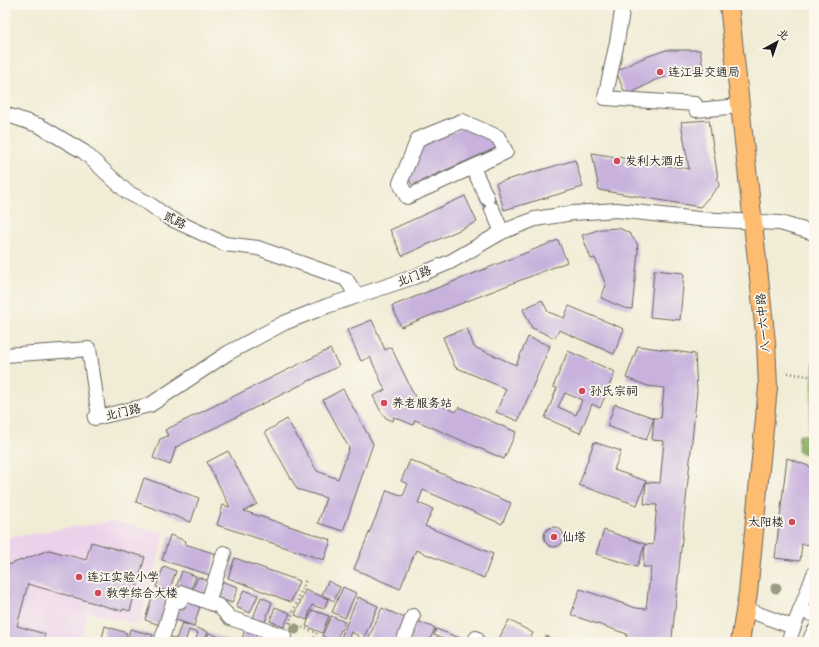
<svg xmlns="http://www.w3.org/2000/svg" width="819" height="647" font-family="'Shantell Sans','LXGW WenKai TC',sans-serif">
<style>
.built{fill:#ecd1ea}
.green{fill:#b1cd73;stroke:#667448}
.forest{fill:#8cb065;stroke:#546640}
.building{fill:#c8b2dd;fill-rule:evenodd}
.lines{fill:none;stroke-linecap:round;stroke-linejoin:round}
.minor-casing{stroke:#67655d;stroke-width:16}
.major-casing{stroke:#67655d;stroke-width:20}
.path{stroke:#67655d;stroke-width:2.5;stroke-dasharray:1 3;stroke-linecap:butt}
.minor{stroke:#fff;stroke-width:14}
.major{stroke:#febc71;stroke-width:18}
.tree{fill:#989c80}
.poi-dot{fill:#d1495b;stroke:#fbf7ec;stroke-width:1.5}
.labels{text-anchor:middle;stroke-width:3.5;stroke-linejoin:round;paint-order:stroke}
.poi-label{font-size:12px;fill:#1c1c1c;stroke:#fbf7ec;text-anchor:start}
.street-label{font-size:12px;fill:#1c1c1c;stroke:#fbf7ec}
</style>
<rect width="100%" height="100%" fill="#fbf7ec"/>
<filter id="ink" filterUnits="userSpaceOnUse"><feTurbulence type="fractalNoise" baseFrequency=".025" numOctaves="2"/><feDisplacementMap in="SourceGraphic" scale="8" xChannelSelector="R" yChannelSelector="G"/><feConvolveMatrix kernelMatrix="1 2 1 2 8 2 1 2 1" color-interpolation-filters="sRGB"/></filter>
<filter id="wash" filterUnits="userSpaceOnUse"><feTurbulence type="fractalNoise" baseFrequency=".012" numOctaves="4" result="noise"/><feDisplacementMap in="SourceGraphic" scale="16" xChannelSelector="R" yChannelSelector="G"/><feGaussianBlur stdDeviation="0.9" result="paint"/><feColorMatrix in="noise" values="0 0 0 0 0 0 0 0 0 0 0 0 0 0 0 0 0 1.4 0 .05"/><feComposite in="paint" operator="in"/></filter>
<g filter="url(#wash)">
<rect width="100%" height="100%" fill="#f1ecd5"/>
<polygon class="built" points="113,521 165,533 139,625 88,612 80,642 5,642 5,543 7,538"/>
<polygon class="green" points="814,360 814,468 806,465"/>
<polygon class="forest" points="814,434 814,458 798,451 799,435"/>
<g id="blocks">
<g class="building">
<polygon points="666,50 700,50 704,73 673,75 655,80 626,96 616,71 643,58"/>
<polygon points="709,120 719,186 700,207 599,190 592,153 689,169 681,122"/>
<polygon points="465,127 492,139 496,148 412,185 408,177 419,147"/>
<polygon points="575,160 583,187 504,210 496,183"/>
<polygon points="493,195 498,206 486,212 481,201"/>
<polygon points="465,196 477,222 402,256 390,230"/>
<polygon points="619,228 629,233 637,243 638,252 632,309 624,308 601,298 606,285 595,258 591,259 582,235 601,229"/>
<polygon points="558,240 567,262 401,327 392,306"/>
<polygon points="654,270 684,273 680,320 650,317"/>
<polygon points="542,300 548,312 564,318 569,306 624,329 614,354 559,330 555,338 532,328 523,309"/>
<polygon points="372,320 385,350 391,347 418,403 422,405 425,398 456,412 459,407 516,432 504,459 415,420 413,425 394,417 393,421 386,418 380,410 373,396 385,390 370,357 361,361 347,330"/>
<polygon points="467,328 474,347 516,365 528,337 550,346 518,421 496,412 506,389 455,367 443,337"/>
<polygon points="638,346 695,354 697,391 672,638 669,642 653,642 626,639 627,634 571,615 580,589 636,608 646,609 651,567 643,567 645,544 653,545 657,505 644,504 646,482 660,483 664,441 652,440 654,418 661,418 664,388 648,386 626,378"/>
<polygon points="330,349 339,366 176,447 170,465 153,458 160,439 168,436 165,430"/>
<path d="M568,351L615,372L600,408L592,404L580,433L545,418L557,388L553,387ZM565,393L582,400L576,415L558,407Z"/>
<polygon points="343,389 373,444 343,531 318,523 326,498 297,489 265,432 287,419 317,471 338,479 349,448 323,400"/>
<polygon points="615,404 654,418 646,440 607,426"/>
<polygon points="594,442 621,451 614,470 646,481 637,505 579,485"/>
<polygon points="228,451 257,504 244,511 331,540 324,560 217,525 223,505 230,507 207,462"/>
<polygon points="787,458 814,468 814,545 802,544 800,561 775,558"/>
<polygon points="410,460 511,503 502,524 423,490 418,503 433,509 425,526 493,554 484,578 416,550 400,589 354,569 387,490 403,496 408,484 401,481"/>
<polygon points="144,478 199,498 191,522 136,502"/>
<circle cx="554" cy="537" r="10"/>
<polygon points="604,530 645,544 637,567 596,554"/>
<polygon points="170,535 186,541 185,544 216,554 210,575 162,560"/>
<polygon points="91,542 145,557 130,611 123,609 122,611 28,584 17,626 45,634 43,642 5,642 5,577 8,565 49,550 86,560"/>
<polygon points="235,558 299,581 291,602 228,578"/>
<polygon points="164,566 176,571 169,592 156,587"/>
<polygon points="182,571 196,576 190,593 176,588"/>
<polygon points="198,577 209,581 205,593 193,589"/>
<polygon points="221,581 238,587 232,603 215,597"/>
<polygon points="328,581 340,587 334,601 322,595"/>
<polygon points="343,587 356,593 345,618 332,612"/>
<polygon points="244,590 258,595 250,613 236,607"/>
<polygon points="305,590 328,599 324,609 312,605 307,620 295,615"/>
<polygon points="153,594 168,599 160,625 145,620"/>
<polygon points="261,597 272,602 265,622 253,618"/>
<polygon points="358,597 378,606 362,642 357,642 359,636 351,632 347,642 339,642"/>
<polygon points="188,599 201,603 194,626 171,618 174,606 184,610"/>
<polygon points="275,607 290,613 284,627 270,621"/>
<polygon points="382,608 407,619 397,642 380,642 377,641 377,642 367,642"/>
<polygon points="312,610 329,616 322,633 306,626"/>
<polygon points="331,616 345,622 335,642 322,636"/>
<polygon points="509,620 533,633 528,642 497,642"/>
<polygon points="417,621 435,628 429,642 408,642"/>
<polygon points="182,623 208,632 204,642 195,642 198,633 189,630 185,642 166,642 168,636 176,639"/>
<polygon points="105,626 127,633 124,642 101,642"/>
<polygon points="130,629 153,635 151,642 127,642"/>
<polygon points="245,629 279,642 241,642"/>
<polygon points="436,629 465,640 464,642 446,642 447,640 434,635"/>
<polygon points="209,633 233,642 206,642"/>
<polygon points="546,636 560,642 544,642"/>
</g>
</g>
</g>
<g filter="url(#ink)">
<use href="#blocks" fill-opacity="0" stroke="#67655d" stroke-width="1"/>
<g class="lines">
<defs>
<g id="minor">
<polyline points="623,5 617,42 605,98 695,104 696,110 740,106"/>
<polyline points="5,114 40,126 84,152 127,192 148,203 169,218 225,244 258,248 346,279 357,296"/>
<polygon points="462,121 498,137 506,152 407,197 400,183 418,139"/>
<polyline points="473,168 487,198"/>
<polyline points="492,209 502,232"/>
<polyline points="5,355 89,349 99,417"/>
<polyline points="95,418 150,405 228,353 284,323 327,306 414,277 450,262 502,232 535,219 573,213 617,210 698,219 780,223 814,233"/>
<polyline points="208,602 224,553"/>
<polyline points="745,609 793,627"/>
<polyline points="800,610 814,615"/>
<polyline points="161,642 174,599 180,601 183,593 219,606 230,618 284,636"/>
<polyline points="403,642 413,616"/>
<polyline points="475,642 476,638"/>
<polyline points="788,642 814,574"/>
<polyline points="809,642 814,631"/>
</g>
<polyline id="major" points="729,5 766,342 768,387 748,593 740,642"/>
</defs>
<use href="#minor" class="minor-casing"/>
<use href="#major" class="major-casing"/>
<g class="path">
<polyline points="788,373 814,377"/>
<polyline points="812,425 814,401"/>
<polyline points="289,623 306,579"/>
<polyline points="291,623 317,633 314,638 323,642"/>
</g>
<use href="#minor" class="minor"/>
<use href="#major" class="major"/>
</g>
<g class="tree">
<circle cx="776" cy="588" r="5.5"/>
<circle cx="295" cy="629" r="5.5"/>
</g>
</g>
<g class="poi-dot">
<circle cx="660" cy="72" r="4"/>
<circle cx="617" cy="161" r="4"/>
<circle cx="582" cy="391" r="4"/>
<circle cx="384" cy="403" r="4"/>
<circle cx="792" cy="522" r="4"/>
<circle cx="554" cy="537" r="4"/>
<circle cx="79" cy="577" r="4"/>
<circle cx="98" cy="593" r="4"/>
</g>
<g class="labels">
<g class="poi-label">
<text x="668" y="76">连江县交通局</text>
<text x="625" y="165">发利大酒店</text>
<text x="590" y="395">孙氏宗祠</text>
<text x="392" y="407">养老服务站</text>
<text x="784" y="526" text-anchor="end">太阳楼</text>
<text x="562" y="541">仙塔</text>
<text x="87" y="581">连江实验小学</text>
<text x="106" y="597">教学综合大楼</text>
</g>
<g class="street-label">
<text transform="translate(175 220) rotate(28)" y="4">贰路</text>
<text transform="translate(414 276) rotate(-21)" y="4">北门路</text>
<text transform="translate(763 323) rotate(-95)" y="4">八一六中路</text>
<text transform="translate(123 412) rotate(-13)" y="4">北门路</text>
</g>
</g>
<rect width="819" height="647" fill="none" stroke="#fbf7ec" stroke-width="20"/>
<g transform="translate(777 42) rotate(40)" stroke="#fbf7ec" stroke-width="3" paint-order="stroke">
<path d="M0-3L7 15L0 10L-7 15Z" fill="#1c1c1c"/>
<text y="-6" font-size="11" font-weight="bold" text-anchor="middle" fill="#1c1c1c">北</text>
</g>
</svg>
